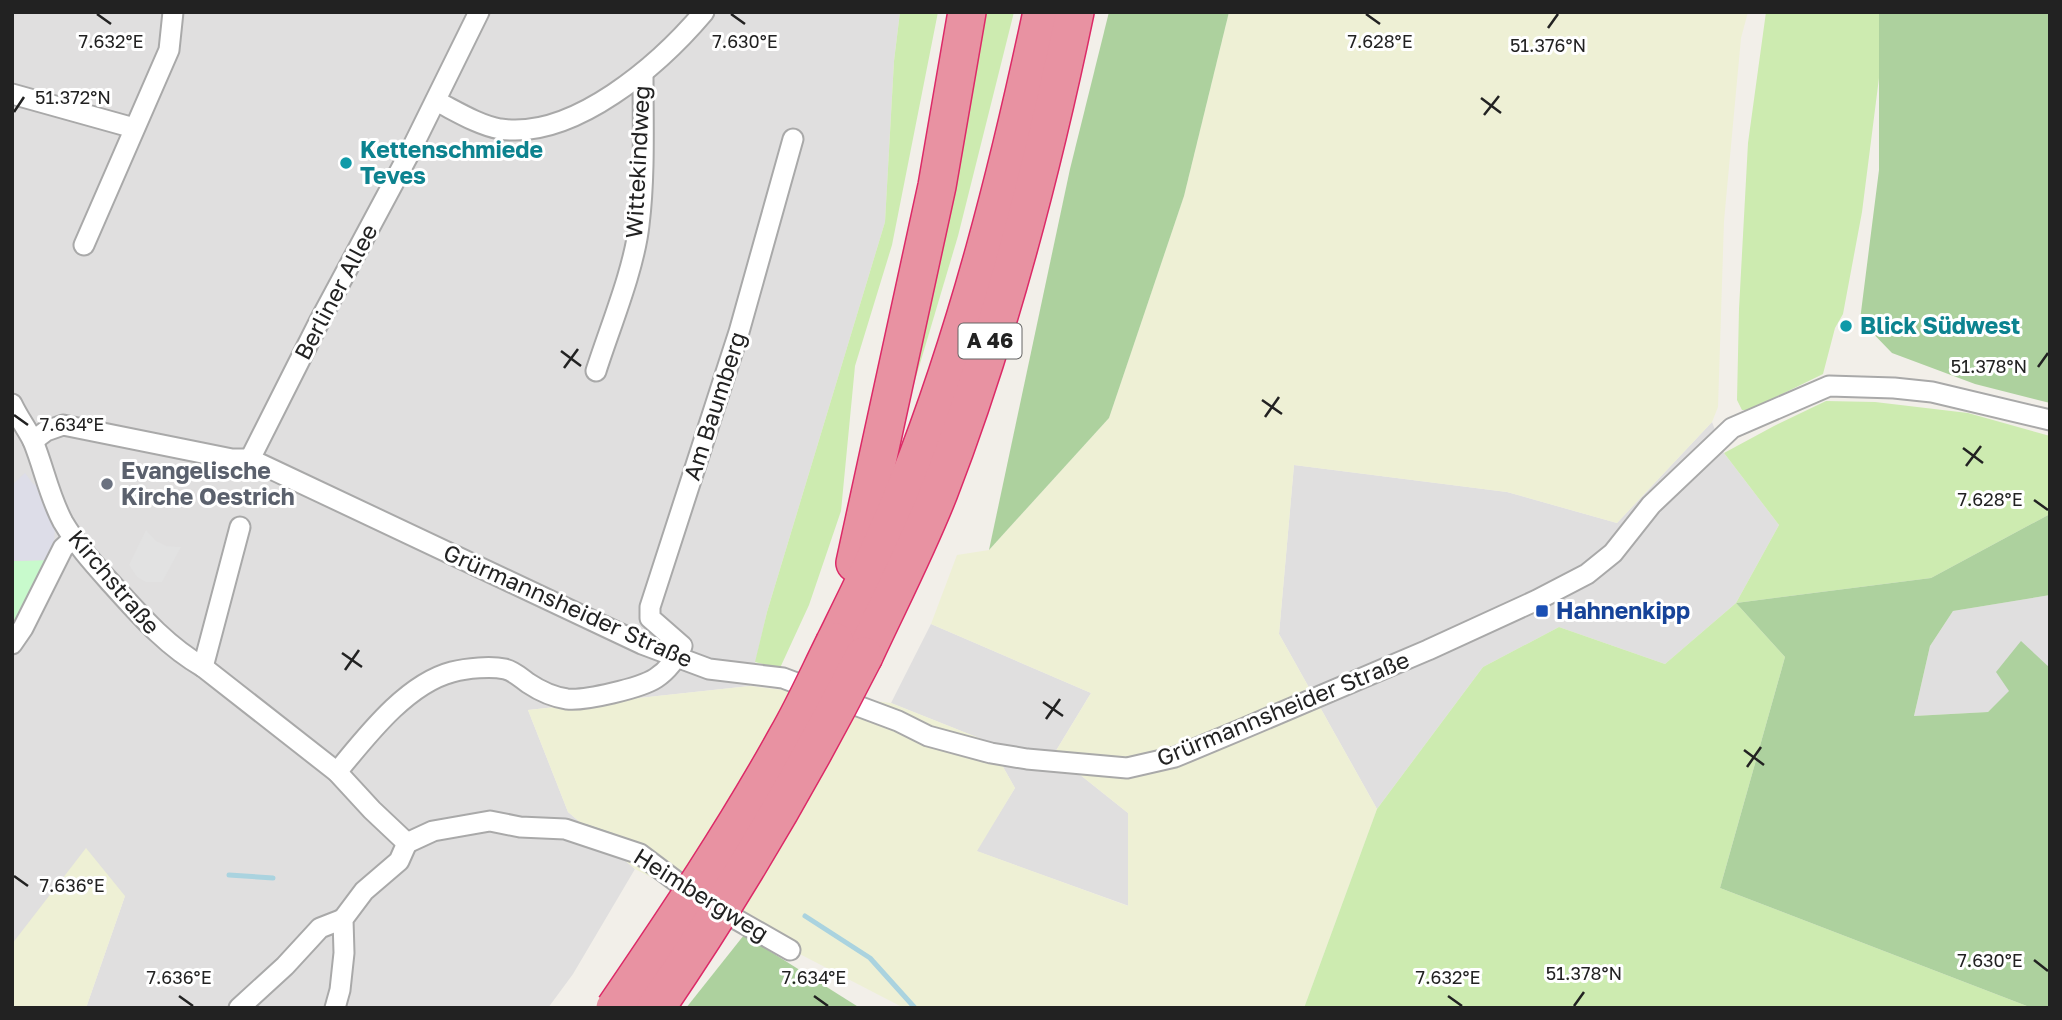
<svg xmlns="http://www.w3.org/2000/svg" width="2062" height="1020" font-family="'Golos Text',sans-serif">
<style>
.residential{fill:#e0dfdf}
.farmland{fill:#eef0d5}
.grass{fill:#cdebb0}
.forest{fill:#add19e}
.park{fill:#c8facc}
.parking{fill:#e2e2e2}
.plaza{fill:#dddde8}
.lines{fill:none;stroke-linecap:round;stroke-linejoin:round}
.stream{stroke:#aad3df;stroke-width:5}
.minor-casing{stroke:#a9a9a9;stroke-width:23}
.motorway-casing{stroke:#dc2a67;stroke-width:40}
.minor{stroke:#fff;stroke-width:19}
.motorway{stroke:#e892a2;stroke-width:37}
.motorway-bridge-casing{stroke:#dc2a67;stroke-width:40;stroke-linecap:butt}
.motorway-bridge{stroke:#e892a2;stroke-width:37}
.ticks{fill:none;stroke:#222;stroke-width:2.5}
.culture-dot{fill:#0f9aa8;stroke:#fff;stroke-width:2.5}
.worship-dot{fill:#6b7280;stroke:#fff;stroke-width:2.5}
.transit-dot{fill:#1a4fb4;stroke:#fff;stroke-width:2.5}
.labels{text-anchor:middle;stroke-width:6;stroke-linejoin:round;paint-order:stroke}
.shield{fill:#fff;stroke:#646464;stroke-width:2}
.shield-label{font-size:21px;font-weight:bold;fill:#222}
.culture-label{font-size:23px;font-weight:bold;fill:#0d838f;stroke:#fff;text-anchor:start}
.street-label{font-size:23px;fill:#222;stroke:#fff}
.worship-label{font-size:23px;font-weight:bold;fill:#5b616d;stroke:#fff;text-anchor:start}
.transit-label{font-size:23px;font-weight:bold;fill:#164399;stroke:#fff;text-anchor:start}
.ticks-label{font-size:18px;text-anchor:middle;fill:#222;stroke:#fff;stroke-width:6;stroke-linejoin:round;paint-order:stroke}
</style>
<rect width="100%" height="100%" fill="#f2efe9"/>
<g class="residential">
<polygon points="12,12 900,12 894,61 885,222 767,612 750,686 528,710 568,812 635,869 573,974 548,1008 86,1008 125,896 12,944"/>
<polygon points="1712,422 1724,453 1779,525 1736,603 1665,664 1559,627 1483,667 1377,809 1279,634 1294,465 1507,492 1617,523"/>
<polygon points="2050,595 2050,668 2046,666 2010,691 1988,712 1914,716 1930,646 1953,611"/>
<polygon points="931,624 1091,693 1054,754 1128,813 1129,906 976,851 1015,788 989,742 891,703"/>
</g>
<g class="farmland">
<polygon points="1229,12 1748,12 1741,38 1724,221 1718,407 1712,422 1617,523 1507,492 1294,465 1279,634 1377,809 1304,1008 904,1008 635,869 568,812 528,710 750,686 891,703 989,742 1015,788 977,851 1128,906 1128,813 1054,754 1091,693 931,624 957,555 989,550 1109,418 1184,196"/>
<polygon points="86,848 125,896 86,1008 12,1008 12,944"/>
</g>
<g class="grass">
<polygon points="900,12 938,12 892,245 855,366 841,511 809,605 780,668 755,662 767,612 885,222 894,61"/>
<polygon points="977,12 1014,12 958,236 891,461"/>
<polygon points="1766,12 1879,12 1879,78 1862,212 1843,314 1835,328 1823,374 1749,410 1742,410 1737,400 1739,309 1748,143"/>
<polygon points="1826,401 1875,402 1968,413 2050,436 2050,514 1931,578 1736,603 1785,657 1720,888 2032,1008 1304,1008 1377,809 1483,667 1559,627 1665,664 1736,603 1779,525 1724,453 1774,426"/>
</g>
<g class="forest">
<polygon points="1109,12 1229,12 1184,196 1109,418 989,550 1070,169"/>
<polygon points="1879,12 2050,12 2050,403 1975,384 1892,353 1860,320 1879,170"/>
<polygon points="2050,514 2050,595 1953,611 1930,646 1914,716 1988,712 2009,691 1996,672 2021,641 2050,668 2050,1008 2032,1008 1720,888 1785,657 1736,603 1931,578"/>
<polygon points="744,935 860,1008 686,1008"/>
</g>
<polygon class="park" points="49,560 13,626 12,628 12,561"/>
<polygon class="parking" points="146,530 156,541 166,546 181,547 162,582 146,582 137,577 129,565"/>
<polygon class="plaza" points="25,473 34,485 41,482 55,527 54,544 49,560 12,561 12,485"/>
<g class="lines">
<g class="stream">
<polyline points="587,827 611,835"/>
<polyline points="229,875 273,878"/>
<polyline points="805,916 870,958 915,1008"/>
</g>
<defs>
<g id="minor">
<polyline points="12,94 134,128"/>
<path d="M436,101C456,111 478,125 500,129C574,140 660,64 704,12"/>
<polyline points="84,245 169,50 173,12"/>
<path d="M596,371C610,327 634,270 639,225C645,176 643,124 643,74"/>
<path d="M12,404C18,417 27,429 33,441C44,468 49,496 63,522C76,544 92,562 109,581C138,613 165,645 203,667L337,772L372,810L407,843"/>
<polyline points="33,441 46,431 63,425 232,459 250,459 642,644 709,669 783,678 898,721 928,736 991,753 1027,759 1127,768 1175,757 1247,727 1428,650 1537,600 1587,574 1613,553 1651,505 1732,428 1829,386 1894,388 1932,392 2050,420"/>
<polyline points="250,459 319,322 409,154 479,12"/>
<polyline points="12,644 23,628 63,548 74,538"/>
<polyline points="203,667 240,527"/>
<path d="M337,772C366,737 406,684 452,672C467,668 491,666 505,669C514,671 521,678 528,683C540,691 553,697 567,699C585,701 641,688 656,678C667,671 677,658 682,646L650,618V607L739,332L793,139"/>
<polyline points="407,843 433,831 490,821 520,827 565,829 640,854 697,897 790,950"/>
<polyline points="239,1008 285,966 320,928 343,919"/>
<polyline points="335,1008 340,990 344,953 343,919 364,891 399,861 407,843"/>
</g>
<g id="motorway">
<polyline points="855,563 937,186 967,12"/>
<path d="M835,642C861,589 887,537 908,482C968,330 1008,172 1042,12"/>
<path d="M864,656C889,602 917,548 939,492C999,337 1041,175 1075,12"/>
</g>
</defs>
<use href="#minor" class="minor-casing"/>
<use href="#motorway" class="motorway-casing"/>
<use href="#minor" class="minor"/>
<use href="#motorway" class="motorway"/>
<defs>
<g id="motorway-bridge">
<path d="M615,1008C675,920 735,831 787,737C805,706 819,674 835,642"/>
<path d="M656,1008C733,895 802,778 864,656"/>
</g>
</defs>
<use href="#motorway-bridge" class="motorway-bridge-casing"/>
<use href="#motorway-bridge" class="motorway-bridge"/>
</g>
<path class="ticks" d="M97,14L111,24M731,14L745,24M1366,14L1380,24M1548,28L1558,14M1481,98L1501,113M14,112L24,97M1484,115L1499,96M561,351L581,366M2038,367L2048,353M564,368L578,349M1262,400L1282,414M14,415L28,425M1265,417L1279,397M1963,448L1983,463M1966,466L1981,446M2034,500L2048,510M342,653L362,667M345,670L359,650M1043,702L1063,716M1046,719L1060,699M1744,750L1764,765M1747,767L1761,747M14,876L28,886M2034,960L2048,971M179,996L193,1006M814,996L828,1006M1448,996L1462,1006M1574,1006L1584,992"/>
<g class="culture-dot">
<circle cx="346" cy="163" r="7"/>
<circle cx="1846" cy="326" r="7"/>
</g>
<circle class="worship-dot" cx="107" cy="484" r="7"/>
<rect class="transit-dot" x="1535" y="604" width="14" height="14" rx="3.5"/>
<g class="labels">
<rect class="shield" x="958.5" y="323.5" width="63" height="35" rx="5"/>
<g class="shield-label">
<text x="990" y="348">A 46</text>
</g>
<g class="culture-label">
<text x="360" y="158">Kettenschmiede<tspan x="360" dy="26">Teves</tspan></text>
<text x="1860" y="334">Blick Südwest</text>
</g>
<g class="street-label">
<text transform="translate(638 162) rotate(-87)" y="8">Wittekindweg</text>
<text transform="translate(336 292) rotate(-62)" y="8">Berliner Allee</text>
<text transform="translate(715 406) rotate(-72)" y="8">Am Baumberg</text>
<text transform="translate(114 582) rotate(50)" y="8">Kirchstraße</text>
<text transform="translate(568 606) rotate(24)" y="8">Grürmannsheider Straße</text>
<text transform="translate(1283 709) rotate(-22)" y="8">Grürmannsheider Straße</text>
<text transform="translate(701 895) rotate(32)" y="8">Heimbergweg</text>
</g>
<g class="worship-label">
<text x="121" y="479">Evangelische<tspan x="121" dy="26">Kirche Oestrich</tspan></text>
</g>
<g class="transit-label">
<text x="1556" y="619">Hahnenkipp</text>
</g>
</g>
<g class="ticks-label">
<text x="111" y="48">7.632°E</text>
<text x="745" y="48">7.630°E</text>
<text x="1380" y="48">7.628°E</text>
<text x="1548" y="52">51.376°N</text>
<text x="73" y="104">51.372°N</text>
<text x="1989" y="373">51.378°N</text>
<text x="72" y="431">7.634°E</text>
<text x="1990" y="506">7.628°E</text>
<text x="72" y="892">7.636°E</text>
<text x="1990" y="967">7.630°E</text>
<text x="1584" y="980">51.378°N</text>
<text x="179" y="984">7.636°E</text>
<text x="814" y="984">7.634°E</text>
<text x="1448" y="984">7.632°E</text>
</g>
<rect width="2062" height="1020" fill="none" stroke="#222222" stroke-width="28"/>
</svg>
